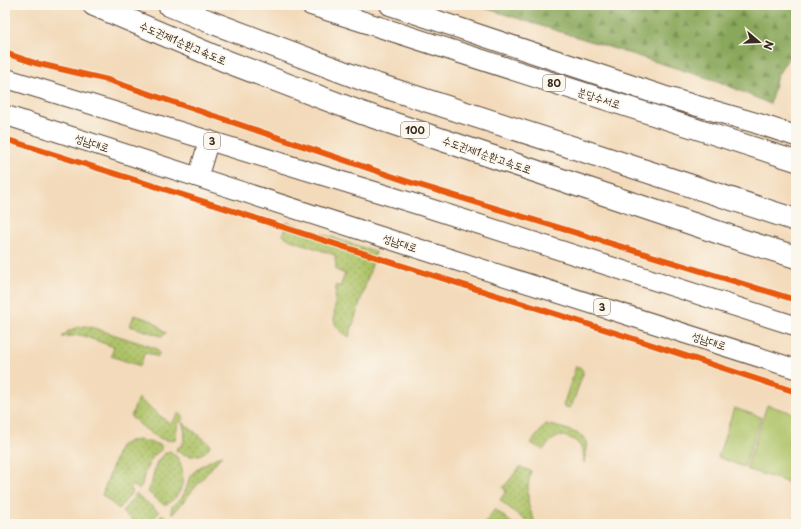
<svg xmlns="http://www.w3.org/2000/svg" width="801" height="529" font-family="'Playpen Sans','Poor Story',sans-serif">
<style>
.grass{fill:url(#grass-dots);stroke:#747642}
.forest{fill:url(#forest-firs);stroke:#62693c}
.park{fill:#adc266;stroke:#747642}
.lines{fill:none;stroke-linecap:round;stroke-linejoin:round}
.primary-casing{stroke:#574435;stroke-width:21}
.trunk-casing{stroke:#574435;stroke-width:22}
.motorway-casing{stroke:#574435;stroke-width:24}
.primary{stroke:#fff;stroke-width:19}
.trunk{stroke:#fff;stroke-width:20}
.motorway{stroke:#fff;stroke-width:22}
.cycleway-casing{stroke:#fbf7ec;stroke-width:8}
.cycleway{stroke:#e8590c;stroke-width:6}
.labels{text-anchor:middle;stroke-width:3.5;stroke-linejoin:round;paint-order:stroke}
.shield{fill:#fbf7ec;stroke:#75685c;stroke-width:1}
.shield-label{font-size:10px;font-weight:bold;fill:#3b2a1e}
.street-label{font-size:11px;fill:#3b2a1e;stroke:#fbf7ec}
</style>
<defs>
<pattern id="grass-dots" width="8" height="8" patternUnits="userSpaceOnUse"><rect width="8" height="8" fill="#adc266"/><path d="M2 2h.1M6 6h.1" fill="none" stroke="#8e9e53" stroke-width="1.8" stroke-linecap="round"/></pattern>
<pattern id="forest-firs" width="22" height="20" patternUnits="userSpaceOnUse"><rect width="22" height="20" fill="#8aa85b"/><path d="M5 1l3.5 6h-7zM16 11l3.5 6h-7z" fill="#72894b"/></pattern>
</defs>
<rect width="100%" height="100%" fill="#fbf7ec"/>
<filter id="ink" filterUnits="userSpaceOnUse"><feTurbulence type="fractalNoise" baseFrequency=".025" numOctaves="2"/><feDisplacementMap in="SourceGraphic" scale="8" xChannelSelector="R" yChannelSelector="G"/><feConvolveMatrix kernelMatrix="1 2 1 2 8 2 1 2 1" color-interpolation-filters="sRGB"/></filter>
<filter id="wash" filterUnits="userSpaceOnUse"><feTurbulence type="fractalNoise" baseFrequency=".012" numOctaves="4" result="noise"/><feDisplacementMap in="SourceGraphic" scale="16" xChannelSelector="R" yChannelSelector="G"/><feGaussianBlur stdDeviation="0.9" result="paint"/><feColorMatrix in="noise" values="0 0 0 0 0 0 0 0 0 0 0 0 0 0 0 0 0 1.4 0 .05"/><feComposite in="paint" operator="in"/></filter>
<g filter="url(#wash)">
<rect width="100%" height="100%" fill="#f3daba"/>
<g class="grass">
<path d="M287,222L376,252L349,337C342,332 335,328 334,319L336,285L340,287L345,274L336,270L335,255L291,240L283,235Z"/>
<polygon points="134,315 153,321 166,333 163,336 161,336 130,326"/>
<path d="M86,326L94,328L155,348C158,350 160,353 158,357L145,352L140,366L111,356L114,347L81,335L62,337C69,329 76,327 86,326Z"/>
<path d="M576,366C581,367 583,369 583,374L572,405L569,408L563,406Z"/>
<path d="M138,398L170,424L179,413L184,417C182,420 177,424 177,429C176,433 177,435 175,439C162,446 141,425 131,417Z"/>
<path d="M182,422L210,444C209,452 199,456 192,456C187,456 181,453 177,451L176,449C187,443 186,433 182,422Z"/>
<path d="M546,424C557,427 580,431 587,441L584,463C584,458 584,452 581,447C577,440 565,434 557,437C551,440 547,445 543,450L531,443Z"/>
<polygon points="140,440 161,445 161,450 153,456 145,471 142,485 139,489 133,485 130,489 133,491 119,509 102,495 120,446 130,441"/>
<path d="M170,451C172,453 175,455 177,457C184,466 184,481 180,491C177,496 172,501 167,504H163L148,492C156,477 151,458 170,451Z"/>
<path d="M222,455L173,514L171,511C171,504 178,502 182,497C186,492 187,485 189,479C195,467 210,461 222,455Z"/>
<path d="M520,467L531,471C528,482 527,494 529,506C530,512 535,517 534,524H529L500,500L506,491L503,488Z"/>
<polygon points="136,494 159,512 149,524 138,524 122,512"/>
<polygon points="495,509 513,524 484,524"/>
<polygon points="162,514 172,522 171,524 155,524"/>
</g>
<polygon class="forest" points="475,5 796,5 796,46 777,76 770,104 720,82"/>
<g class="park">
<polygon points="767,405 796,414 796,485 746,469"/>
<polygon points="734,408 761,417 744,467 718,457"/>
</g>
</g>
<g filter="url(#ink)">
<g class="lines">
<defs>
<g id="primary">
<polyline points="5,78 419,205 796,326"/>
<polyline points="5,115 407,245 796,369"/>
<polyline points="198,177 209,140"/>
</g>
<g id="trunk">
<polyline points="311,5 796,161"/>
<polyline points="390,5 663,96 756,123 796,136"/>
</g>
<g id="motorway">
<polyline points="94,5 228,62 362,113 741,240 796,257"/>
<polyline points="169,5 208,21 372,83 590,153 796,220"/>
</g>
</defs>
<use href="#primary" class="primary-casing"/>
<use href="#trunk" class="trunk-casing"/>
<use href="#motorway" class="motorway-casing"/>
<use href="#primary" class="primary"/>
<use href="#trunk" class="trunk"/>
<use href="#motorway" class="motorway"/>
<defs>
<g id="cycleway">
<polyline points="5,53 35,63 108,80 406,181 796,300"/>
<polyline points="5,139 221,207 400,265 619,334 796,392"/>
</g>
</defs>
<use href="#cycleway" class="cycleway-casing"/>
<use href="#cycleway" class="cycleway"/>
</g>
</g>
<g class="labels">
<g class="shield">
<rect x="543" y="75" width="22" height="16" rx="3"/>
<rect x="401" y="122" width="28" height="16" rx="3"/>
<rect x="204" y="133" width="16" height="16" rx="3"/>
<rect x="594" y="299" width="16" height="16" rx="3"/>
</g>
<g class="shield-label">
<text x="554" y="87">80</text>
<text x="415" y="134">100</text>
<text x="212" y="145">3</text>
<text x="602" y="311">3</text>
</g>
<g class="street-label">
<text transform="translate(183 43) rotate(23)" y="4">수도권제1순환고속도로</text>
<text transform="translate(599 98) rotate(18)" y="4">분당수서로</text>
<text transform="translate(92 143) rotate(18)" y="4">성남대로</text>
<text transform="translate(487 155) rotate(19)" y="4">수도권제1순환고속도로</text>
<text transform="translate(400 243) rotate(18)" y="4">성남대로</text>
<text transform="translate(709 341) rotate(18)" y="4">성남대로</text>
</g>
</g>
<rect width="801" height="529" fill="none" stroke="#fbf7ec" stroke-width="20"/>
<g transform="translate(759 42) rotate(109)" stroke="#fbf7ec" stroke-width="3" paint-order="stroke">
<path d="M0-3L7 15L0 10L-7 15Z" fill="#3b2a1e"/>
<text y="-6" font-size="11" font-weight="bold" text-anchor="middle" fill="#3b2a1e">N</text>
</g>
</svg>
